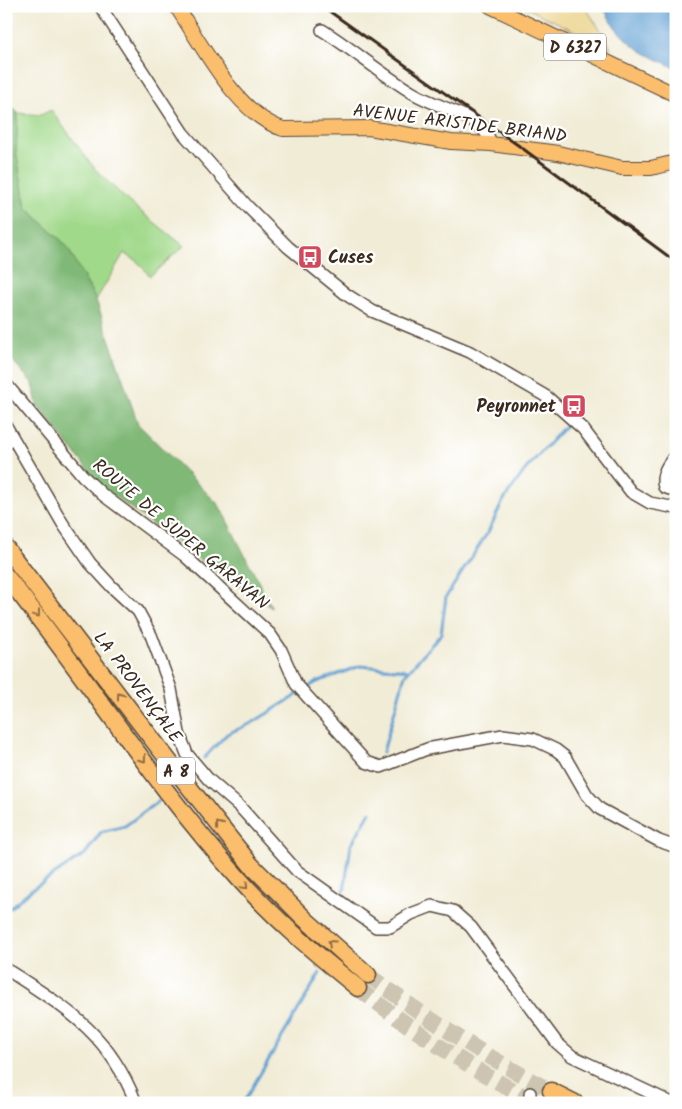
<svg xmlns="http://www.w3.org/2000/svg" width="682" height="1109" font-family="Kalam,sans-serif">
<style>
.green{fill:#a1d98b;stroke:#6e8254}
.forest{fill:#80b977;stroke:#5e724a}
.sand{fill:#eeda9e;stroke:#94825e}
.water{fill:#5f9fd2;stroke:#4d6478}
.lines{fill:none;stroke-linecap:round;stroke-linejoin:round}
.stream{stroke:#5f9fd2;stroke-width:3}
.highway-tunnel{stroke:#cdc5b1;stroke-width:16;stroke-dasharray:16 8;stroke-linecap:butt}
.minor-casing{stroke:#56473a;stroke-width:14}
.major-casing{stroke:#56473a;stroke-width:16}
.highway-casing{stroke:#56473a;stroke-width:19}
.minor{stroke:#fff;stroke-width:11}
.major{stroke:#fabe6d;stroke-width:14}
.highway{stroke:#fabe6d;stroke-width:16}
.rail{stroke:#3b2a1e;stroke-width:3}
.oneway{stroke:#916d42}
.labels{text-anchor:middle;stroke-width:4.5;stroke-linejoin:round;paint-order:stroke}
.shield{fill:#fff;stroke:#766a62;stroke-width:1}
.shield-label{font-size:16px;font-weight:bold;fill:#3b2a1e}
.street-label{font-size:18px;fill:#3b2a1e;stroke:#fff}
.poi-label{font-size:18px;font-weight:bold;fill:#3b2a1e;stroke:#fff;text-anchor:start}
</style>
<rect width="100%" height="100%" fill="#fff"/>
<filter id="ink" filterUnits="userSpaceOnUse"><feTurbulence type="fractalNoise" baseFrequency=".02" numOctaves="2"/><feDisplacementMap in="SourceGraphic" scale="10" xChannelSelector="R" yChannelSelector="G"/><feConvolveMatrix kernelMatrix="1 2 1 2 8 2 1 2 1" color-interpolation-filters="sRGB"/></filter>
<filter id="wash" filterUnits="userSpaceOnUse"><feTurbulence type="fractalNoise" baseFrequency=".0096" numOctaves="4" result="noise"/><feDisplacementMap in="SourceGraphic" scale="20" xChannelSelector="R" yChannelSelector="G"/><feGaussianBlur stdDeviation="1.12" result="paint"/><feColorMatrix in="noise" values="0 0 0 0 0 0 0 0 0 0 0 0 0 0 0 0 0 1.4 0 .05"/><feComposite in="paint" operator="in"/></filter>
<g filter="url(#wash)">
<rect width="100%" height="100%" fill="#f1ecd6"/>
<polygon class="green" points="51,110 95,169 129,202 184,246 150,276 138,262 124,253 96,300 66,245 26,207 16,151 18,113 41,115"/>
<polygon class="forest" points="6,100 18,113 16,151 26,207 66,245 96,300 138,424 219,505 272,608 212,569 100,485 37,405 33,384 6,353"/>
<path class="sand" d="M522,6H585C593,21 604,32 611,48Z"/>
<path class="water" d="M603,6H676V68C642,53 619,42 603,6Z"/>
<g class="lines">
<g class="stream">
<polyline points="305,689 317,682 360,666 409,670"/>
<polyline points="383,752 405,675 441,634 446,597 488,532 503,501 525,470 567,424"/>
<polyline points="204,758 227,734 252,723 300,693"/>
<polyline points="344,891 351,845 370,812"/>
<polyline points="6,911 31,890 85,854 101,832 125,826 161,799"/>
<polyline points="243,1103 320,973"/>
</g>
</g>
</g>
<g filter="url(#ink)">
<g class="lines">
<g class="highway-tunnel">
<path d="M368,975C426,1018 486,1057 551,1091"/>
<path d="M358,988C414,1032 473,1070 537,1103"/>
</g>
<defs>
<g id="minor">
<polyline points="100,6 183,133 248,207 288,247 347,295 372,311 470,352 547,397 583,429 631,492 650,503 676,508"/>
<path d="M322,30C354,50 381,74 413,93C430,103 449,108 466,117C478,123 488,131 491,144"/>
<polyline points="6,384 83,476 103,495 185,556 270,634 281,650 296,684 366,762 381,767 427,749 503,735 533,739 556,750 565,757 587,795 600,809 659,841 676,847"/>
<polyline points="6,426 63,524 90,563 112,587 138,611 151,635 171,689 179,733 187,754 209,780 240,807 297,871 376,927 390,927 411,914 432,906 453,911 471,927 557,1043 572,1056 672,1103"/>
<path d="M676,455C668,464 660,475 664,487L676,491"/>
<path d="M6,969C67,1009 108,1032 136,1103"/>
<polyline points="530,1103 530,1093"/>
</g>
<g id="major">
<path d="M176,6C203,46 236,114 283,129L369,128L451,142L491,144L558,153L622,168H651L676,162"/>
<polyline points="490,6 676,95"/>
</g>
<g id="highway">
<polyline points="6,548 185,782 251,865 305,919 368,975"/>
<path d="M6,576C86,676 154,785 240,880C276,920 316,954 358,988"/>
<polyline points="551,1091 575,1103"/>
</g>
</defs>
<use href="#minor" class="minor-casing"/>
<use href="#major" class="major-casing"/>
<use href="#highway" class="highway-casing"/>
<use href="#minor" class="minor"/>
<use href="#major" class="major"/>
<use href="#highway" class="highway"/>
<polyline class="rail" points="322,6 522,148 676,262"/>
</g>
<defs><path id="oneway-chevron" d="M-2-3.5L2.5 0L-2 3.5" fill="none" stroke-width="1.6" stroke-linecap="round" stroke-linejoin="round" transform="scale(1.25)"/></defs>
<g class="oneway">
<use href="#oneway-chevron" transform="translate(37 614) rotate(53)"/>
<use href="#oneway-chevron" transform="translate(120 696) rotate(-126)"/>
<use href="#oneway-chevron" transform="translate(143 759) rotate(52)"/>
<use href="#oneway-chevron" transform="translate(219 825) rotate(-128)"/>
<use href="#oneway-chevron" transform="translate(245 886) rotate(47)"/>
<use href="#oneway-chevron" transform="translate(331 943) rotate(-138)"/>
</g>
</g>
<defs>
<symbol id="bus-square" viewBox="-11 -11 22 22"><rect x="-9" y="-9" width="18" height="18" rx="4" fill="#d1495b" stroke="#fff"/><path d="M-5-6H5V4H4V6H2V4H-2V6H-4V4H-5ZM-3.5-4V0h7V-4ZM-3.5 1.2v1.5H-2V1.2ZM2 1.2v1.5H3.5V1.2Z" fill="#fff"/></symbol>
</defs>
<g fill-rule="evenodd">
<use href="#bus-square" x="296" y="243" width="28" height="28"/>
<use href="#bus-square" x="560" y="392" width="28" height="28"/>
</g>
<g class="labels">
<g class="shield">
<rect x="544" y="33.5" width="62" height="27" rx="4"/>
<rect x="157" y="757.5" width="38" height="27" rx="4"/>
</g>
<g class="shield-label">
<text x="575" y="53">D 6327</text>
<text x="176" y="777">A 8</text>
</g>
<g class="street-label">
<text transform="translate(460 123) rotate(7)" y="6">AVENUE ARISTIDE BRIAND</text>
<text transform="translate(181 534) rotate(40)" y="6">ROUTE DE SUPER GARAVAN</text>
<text transform="translate(138 687) rotate(53)" y="6">LA PROVENÇALE</text>
</g>
<g class="poi-label">
<text x="328" y="263">Cuses</text>
<text x="556" y="412" text-anchor="end">Peyronnet</text>
</g>
</g>
<rect width="682" height="1109" fill="none" stroke="#fff" stroke-width="25"/>
</svg>
